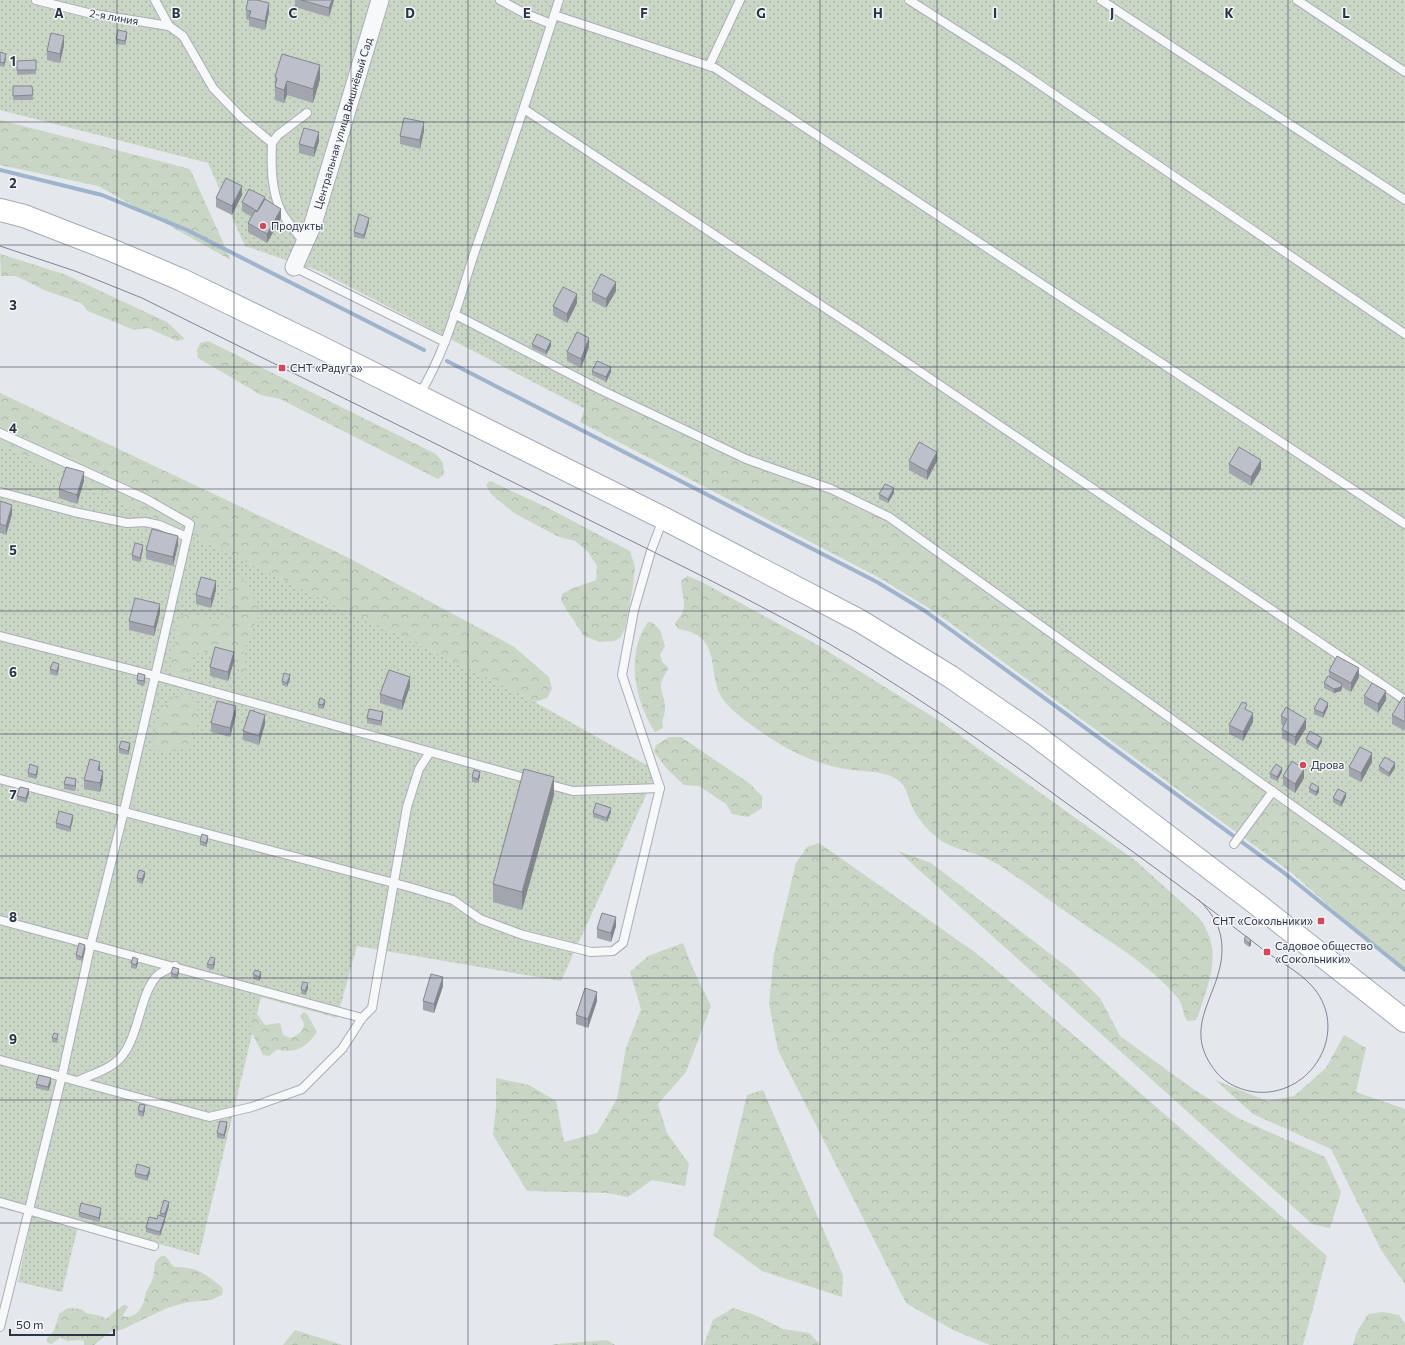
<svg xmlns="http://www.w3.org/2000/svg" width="1405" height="1345" font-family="Commissioner,sans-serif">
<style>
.grass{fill:url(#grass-dots)}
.forest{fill:url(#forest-crowns)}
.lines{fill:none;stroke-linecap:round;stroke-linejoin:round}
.stream{stroke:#9fb4cc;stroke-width:4}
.lane-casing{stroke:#a9aeb7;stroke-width:10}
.street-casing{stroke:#a9aeb7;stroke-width:19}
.primary-casing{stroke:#a3abb8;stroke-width:24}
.lane{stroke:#f7f8fa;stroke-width:8}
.street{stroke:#f7f8fa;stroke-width:17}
.primary{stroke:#fff;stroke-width:22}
.tram{stroke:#7d8696;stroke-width:1}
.wall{fill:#a1a5ae}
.shaded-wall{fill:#83868d}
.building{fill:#bbc0ca;stroke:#83868d}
.grid{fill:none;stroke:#2b3445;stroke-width:1;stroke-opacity:0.55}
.poi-dot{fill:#d1495b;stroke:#f4f6f9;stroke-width:1.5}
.labels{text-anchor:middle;stroke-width:3;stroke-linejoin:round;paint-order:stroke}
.street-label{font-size:11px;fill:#2b3445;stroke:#f4f6f9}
.poi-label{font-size:11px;fill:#2b3445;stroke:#f4f6f9;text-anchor:start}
.grid-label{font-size:13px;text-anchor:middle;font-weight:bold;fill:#2b3445;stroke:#f4f6f9;stroke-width:3;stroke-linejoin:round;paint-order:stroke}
</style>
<defs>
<pattern id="grass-dots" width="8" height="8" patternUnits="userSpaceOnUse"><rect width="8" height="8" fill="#c9d6c5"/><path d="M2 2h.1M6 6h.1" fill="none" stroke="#adb8ab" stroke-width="1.8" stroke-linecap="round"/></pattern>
<pattern id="forest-crowns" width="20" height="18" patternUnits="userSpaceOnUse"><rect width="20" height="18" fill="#c9d6c5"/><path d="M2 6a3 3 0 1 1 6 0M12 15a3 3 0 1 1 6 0" fill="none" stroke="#adb8ab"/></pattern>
</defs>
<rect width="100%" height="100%" fill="#e4e7ec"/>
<g class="grass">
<polygon points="0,0 1405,0 1405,937 886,565 319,271 245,246 208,163 0,110"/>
<polygon points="0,444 510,688 657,771 561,981 357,946 337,1018 261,997 199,1255 79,1222 62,1292 18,1282 32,1216 0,1208"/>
</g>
<g class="forest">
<polygon points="0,120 190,169 231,260 98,186 0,165"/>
<polygon points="0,254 64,274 167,322 185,339 177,341 148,328 134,330 88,311 81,303 44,290 16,276 1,276"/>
<polygon points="208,341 436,454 443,463 444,474 438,479 280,399 261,395 198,358 197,350 200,343"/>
<polygon points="0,393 345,556 513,646 549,677 552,689 547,698 535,702 510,688 0,444"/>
<polygon points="598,394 732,457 834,496 890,523 1392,884 1405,891 1405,973 1292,873 935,612 878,577 580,422 588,398"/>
<path d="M490,481L548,508L630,551L635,567L633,586L625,629L620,638L614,641L600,642L584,636L561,601L562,594C573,587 584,585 596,580L597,566L588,552L575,541L559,537L514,513L491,494L486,485Z"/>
<path d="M687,576L700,581L816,644L941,722L1136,861L1199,918C1224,951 1209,981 1198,1016L1196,1020L1187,1021C1182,1012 1184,1006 1177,997C1149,964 1110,942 1075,918C1048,900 1021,879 994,862C978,853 959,851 943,842C930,833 919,821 912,807C908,797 907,787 898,780C884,770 862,772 845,769C826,766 802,757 785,747C768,737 737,717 725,702C704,675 726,636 678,629L675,624C677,619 680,618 682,613C687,604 681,591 681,581Z"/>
<path d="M241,577L247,583L249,591L257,604L260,613L242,655L247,667V673L245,675L241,674L232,658L197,650C193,654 191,668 187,676L177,678L172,674L171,668L177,628L181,617C195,607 211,627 225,620L229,594L235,580Z"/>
<path d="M648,622H652L660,630L665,646L660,655L663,663L669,668C653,690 666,690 665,710C664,717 661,721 663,728L655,732C635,701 625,654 648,622Z"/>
<path d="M188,694L195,698L199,716L190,745C181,751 165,754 154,749C151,738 160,711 168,701C173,695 181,695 188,694Z"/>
<polygon points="669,737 681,737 749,783 762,796 762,808 748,817 732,814 726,804 699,786 684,785 668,770 654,752 656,745"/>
<polygon points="819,843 976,953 1090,1049 1327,1256 1303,1345 990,1345 953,1330 906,1303 778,1050 769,1004 774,954 796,863 807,847"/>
<polygon points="898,851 931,863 1069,968 1100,998 1120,1036 1189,1086 1238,1118 1325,1157 1341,1192 1330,1228 1312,1224"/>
<polygon points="683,943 693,969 711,1006 686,1072 658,1104 667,1133 689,1164 685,1186 652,1180 628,1197 607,1193 527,1191 493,1135 496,1108 496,1078 529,1085 556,1101 564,1142 597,1133 617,1099 626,1048 641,1009 630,972 648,956"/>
<path d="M304,1012L307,1014L317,1032C310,1042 301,1051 288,1051C284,1051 280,1049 276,1050L269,1056L263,1055L251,1031L249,1018L252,1014L258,1015L265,1025L280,1023L283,1035L290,1038C295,1037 304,1031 304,1025C304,1022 301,1018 300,1016Z"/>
<polygon points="1344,1035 1366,1048 1356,1092 1405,1109 1405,1284 1381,1250 1331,1149 1253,1114 1215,1080 1267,1101 1294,1096 1326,1068"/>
<polygon points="763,1090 843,1275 842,1297 762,1271 713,1235 747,1095"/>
<path d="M161,1256H165L174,1267C198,1267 205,1274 223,1288L222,1295L211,1300L188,1302L167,1308L123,1329L109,1333L94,1345H84V1341L80,1340L68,1341L60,1338L51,1344L47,1342V1338L54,1331L59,1314L68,1308L81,1309L86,1313L101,1316L106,1319L123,1305H126L128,1307L123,1315L125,1317C140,1317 144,1304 146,1292C148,1287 152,1283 153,1277C155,1268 153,1262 161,1256Z"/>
<polygon points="733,1308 755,1315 783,1329 809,1333 821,1345 704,1345 713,1320"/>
<polygon points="1383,1312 1399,1315 1405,1324 1405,1345 1353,1345 1357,1332 1368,1314"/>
<polygon points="295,1330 343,1345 283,1345"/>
<polygon points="607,1340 615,1345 552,1345 556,1344"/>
</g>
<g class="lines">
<g class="stream">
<polyline points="0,170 102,195 187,230 424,350"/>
<polyline points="447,361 877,582 925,611 1283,872 1405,970"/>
</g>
<defs>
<g id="lane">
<path d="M36,0L88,13L169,26L183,36L213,88L242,118L272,143C271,165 271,192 282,213C288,223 297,233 304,242"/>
<polyline points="155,0 169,26"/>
<polyline points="500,0 524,13 551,24"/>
<polyline points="909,0 1008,63 1405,334"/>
<polyline points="1101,0 1405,200"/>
<polyline points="1297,0 1405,72"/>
<polyline points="554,15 715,68 1405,524"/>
<polyline points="709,66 740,0"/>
<polyline points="524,109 857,329 1405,700"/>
<polyline points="272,143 278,135 307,113"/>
<polyline points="294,267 445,342"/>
<polyline points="454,314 601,390 746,459 831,489 889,517 1405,886"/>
<path d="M419,395C446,352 459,299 475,251C504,168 532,84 559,0"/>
<polyline points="0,433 146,499 190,524 124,811 91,943 62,1076 0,1327"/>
<polyline points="0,492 74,512 127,523 145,522 159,525 187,537"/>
<polyline points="0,636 156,676 532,780"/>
<polyline points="0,779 409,887 453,900 480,919 523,935 591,952 613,951 623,943 660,788"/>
<polyline points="543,783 573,791 660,788 622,675 634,610 651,551 663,519"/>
<polyline points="1234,844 1273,791"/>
<polyline points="0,920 362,1018"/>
<polyline points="0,1060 209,1117 252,1107 302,1089 342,1049 362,1018 372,1008 407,807 419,769 430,752"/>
<path d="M80,1080C93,1074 113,1068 122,1056C139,1035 140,995 156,977C160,972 169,969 175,966"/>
<polyline points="0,1202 154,1246"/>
</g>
<g id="street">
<path id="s1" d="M294,267L313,224L380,0"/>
</g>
<polyline id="primary" points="0,210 24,216 109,249 182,280 318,346 663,518 860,621 951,677 1035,735 1258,905 1405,1021"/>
</defs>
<use href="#lane" class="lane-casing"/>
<use href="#street" class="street-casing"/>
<use href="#primary" class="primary-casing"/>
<use href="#lane" class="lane"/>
<use href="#street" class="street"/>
<use href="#primary" class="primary"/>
<path class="tram" d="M0,246L75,271L142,298L690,570C751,601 812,632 871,669C968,729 1059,798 1151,865C1190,893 1227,922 1265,951C1280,962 1298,971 1311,985C1348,1024 1320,1086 1269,1092C1250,1094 1229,1087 1217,1073C1178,1026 1222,996 1222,949C1222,928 1213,914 1199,900"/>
</g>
<g class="wall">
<polygon points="295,0 334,0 329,17 295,7"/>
<polygon points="246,10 269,12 265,30 249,26 249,20 246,19"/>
<polygon points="127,36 125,45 116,44 116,39"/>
<polygon points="64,45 60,63 47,60 47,51"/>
<polygon points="0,52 6,58 4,67 0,66"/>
<polygon points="36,60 36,74 17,75 17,61"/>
<polygon points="275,77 320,79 313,103 287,95 284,103 275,100"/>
<polygon points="13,86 32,86 33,100 13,100"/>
<polygon points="424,131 420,149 400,144 400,136"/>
<polygon points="319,141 314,157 299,153 299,144"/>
<polygon points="242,195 232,215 216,207 216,198"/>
<polygon points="265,200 281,218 267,243 248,232 248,223 252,217 242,211 242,202"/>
<polygon points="369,222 364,239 354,237 354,232"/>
<polygon points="616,291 606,308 592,301 592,292"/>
<polygon points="577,303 567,323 553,315 553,306"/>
<polygon points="532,344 551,346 546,355 532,348"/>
<polygon points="589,347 581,368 567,361 567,352"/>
<polygon points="592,371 611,372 606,382 592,375"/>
<polygon points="909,461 937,461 927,480 909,470"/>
<polygon points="1229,464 1261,469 1251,486 1229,473"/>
<polygon points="84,481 77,504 59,498 59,489"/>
<polygon points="894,493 888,503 879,499 879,494"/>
<polygon points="0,501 12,514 6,535 0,533"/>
<polygon points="178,545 173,566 146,559 146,550"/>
<polygon points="143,549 140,562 132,560 132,555"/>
<polygon points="216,590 211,608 196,604 196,595"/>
<polygon points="160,613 154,636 129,630 129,621"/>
<polygon points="234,661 228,681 210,676 210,667"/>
<polygon points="59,668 57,676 50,674 50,669"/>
<polygon points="1329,671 1359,677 1351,692 1342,687 1341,691 1334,693 1324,688 1324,683 1329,676"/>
<polygon points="145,679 144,686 137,684 137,680"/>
<polygon points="290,679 287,687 282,685 282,681"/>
<polygon points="410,686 402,710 380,703 380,694"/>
<polygon points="1364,696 1386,700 1378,713 1364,704"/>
<polygon points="1405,698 1405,731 1392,724 1392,715"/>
<polygon points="318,704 325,704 323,709 318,708"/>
<polygon points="1328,707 1323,718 1314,714 1314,709"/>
<polygon points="236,715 230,737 211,732 211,723"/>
<polygon points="383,716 381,726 367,723 367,718"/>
<polygon points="1281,716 1306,728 1295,746 1282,738 1282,729 1283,726 1281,724"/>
<polygon points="1253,722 1243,741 1229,734 1229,725"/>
<polygon points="265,724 259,745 243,740 243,731"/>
<polygon points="1306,739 1322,742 1317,750 1306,743"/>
<polygon points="119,748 130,748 128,755 119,753"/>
<polygon points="1372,762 1361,782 1349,776 1349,767"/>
<polygon points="1379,766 1395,768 1389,777 1379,771"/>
<polygon points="38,771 36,779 28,777 28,773"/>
<polygon points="1282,772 1277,781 1270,778 1270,773"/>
<polygon points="480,776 478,783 472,782 472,777"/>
<polygon points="1283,776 1304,778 1295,793 1283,785"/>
<polygon points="84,780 103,780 100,792 84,789"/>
<polygon points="76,783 75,791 64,789 64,784"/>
<polygon points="1309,788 1319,792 1316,796 1309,792"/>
<polygon points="29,794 26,803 17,800 17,796"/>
<polygon points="554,795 522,910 493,902 493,884"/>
<polygon points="1346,797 1341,807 1333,802 1333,798"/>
<polygon points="611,812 607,822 593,817 593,813"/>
<polygon points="73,819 70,832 56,828 56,823"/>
<polygon points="208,840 206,847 200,845 200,841"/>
<polygon points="145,876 142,884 137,882 137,878"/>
<polygon points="616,926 611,942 597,938 597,929"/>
<polygon points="1244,939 1251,945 1249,947 1244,943"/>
<polygon points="85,949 82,961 76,959 76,955"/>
<polygon points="131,963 138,963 136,969 131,968"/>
<polygon points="215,963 213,970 207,968 207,964"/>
<polygon points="171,973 179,973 177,979 171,977"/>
<polygon points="253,974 261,977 259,981 253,979"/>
<polygon points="443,986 434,1013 423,1010 423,1001"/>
<polygon points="308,988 305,995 301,994 301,989"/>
<polygon points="597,1001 588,1028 576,1024 576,1015"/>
<polygon points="52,1038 58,1039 57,1043 52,1042"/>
<polygon points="51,1083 48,1091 36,1088 36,1084"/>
<polygon points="138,1110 145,1110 143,1117 138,1115"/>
<polygon points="227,1127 224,1139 217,1138 217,1133"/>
<polygon points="150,1172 147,1181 135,1177 135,1173"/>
<polygon points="169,1206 160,1236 146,1232 146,1228 157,1219 160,1215 160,1213"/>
<polygon points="79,1212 101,1213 99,1222 79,1217"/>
</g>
<g class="shaded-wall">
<polygon points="332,0 334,0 329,17 329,8"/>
<polygon points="269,3 269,12 265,30 265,21"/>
<polygon points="127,32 127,36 125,45 125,41"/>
<polygon points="64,36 64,45 60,63 60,54"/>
<polygon points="6,54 6,58 4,67 4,63"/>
<polygon points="320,65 320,79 313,103 313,89"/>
<polygon points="287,81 287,95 284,103 284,90"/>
<polygon points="424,122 424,131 420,149 420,140"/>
<polygon points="319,132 319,141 314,157 314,148"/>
<polygon points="242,186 242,195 232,215 232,206"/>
<polygon points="265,197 265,206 257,219 257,211"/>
<polygon points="281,209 281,218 267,243 267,234"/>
<polygon points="369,218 369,222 364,239 364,235"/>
<polygon points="616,282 616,291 606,308 606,299"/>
<polygon points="577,294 577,303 567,323 567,314"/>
<polygon points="589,338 589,347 581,368 581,359"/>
<polygon points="551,341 551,346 546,355 546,351"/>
<polygon points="611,367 611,372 606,382 606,377"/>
<polygon points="937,452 937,461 927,480 927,471"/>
<polygon points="1261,460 1261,469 1251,486 1251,477"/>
<polygon points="84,472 84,481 77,504 77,495"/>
<polygon points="894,488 894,493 888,503 888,499"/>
<polygon points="12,505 12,514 6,535 6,526"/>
<polygon points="178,536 178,545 173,566 173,557"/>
<polygon points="143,545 143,549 140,562 140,558"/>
<polygon points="216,581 216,590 211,608 211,599"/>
<polygon points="160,604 160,613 154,636 154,627"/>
<polygon points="234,652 234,661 228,681 228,672"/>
<polygon points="59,664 59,668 57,676 57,671"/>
<polygon points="1359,668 1359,677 1351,692 1351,683"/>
<polygon points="145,675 145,679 144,686 144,681"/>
<polygon points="290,675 290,679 287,687 287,683"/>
<polygon points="410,677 410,686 402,710 402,701"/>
<polygon points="1342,684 1342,688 1341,691 1334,693 1334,689"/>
<polygon points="1386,691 1386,700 1378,713 1378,704"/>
<polygon points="325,700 325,704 323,709 323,705"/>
<polygon points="1328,703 1328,707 1323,718 1323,713"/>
<polygon points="236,706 236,715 230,737 230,728"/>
<polygon points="383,712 383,716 381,726 381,721"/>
<polygon points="1253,713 1253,722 1243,741 1243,732"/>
<polygon points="265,715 265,724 259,745 259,736"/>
<polygon points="1306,719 1306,728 1295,746 1295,737"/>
<polygon points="1322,738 1322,742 1317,750 1317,746"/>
<polygon points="130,743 130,748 128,755 128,751"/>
<polygon points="1372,753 1372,762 1361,782 1361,773"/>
<polygon points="100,762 100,771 98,770"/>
<polygon points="1395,763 1395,768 1389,777 1389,773"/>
<polygon points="38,767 38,771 36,779 36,775"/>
<polygon points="1282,768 1282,772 1277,781 1277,777"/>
<polygon points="1304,769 1304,778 1295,793 1295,784"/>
<polygon points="103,771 103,780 100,792 100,783"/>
<polygon points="480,772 480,776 478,783 478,779"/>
<polygon points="554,777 554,795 522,910 522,892"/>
<polygon points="76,779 76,783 75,791 75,786"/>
<polygon points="1319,787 1319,792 1316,796 1316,792"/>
<polygon points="29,789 29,794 26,803 26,798"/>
<polygon points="1346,793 1346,797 1341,807 1341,802"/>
<polygon points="611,808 611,812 607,822 607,818"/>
<polygon points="73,815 73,819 70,832 70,827"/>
<polygon points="208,836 208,840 206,847 206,843"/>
<polygon points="145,872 145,876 142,884 142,879"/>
<polygon points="616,917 616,926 611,942 611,933"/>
<polygon points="1251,940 1251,945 1249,947 1249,943"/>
<polygon points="85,945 85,949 82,961 82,957"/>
<polygon points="215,958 215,963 213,970 213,965"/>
<polygon points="138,959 138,963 136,969 136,965"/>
<polygon points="179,969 179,973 177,979 177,975"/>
<polygon points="261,972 261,977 259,981 259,977"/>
<polygon points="443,977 443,986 434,1013 434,1004"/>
<polygon points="308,983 308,988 305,995 305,991"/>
<polygon points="597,992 597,1001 588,1028 588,1019"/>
<polygon points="51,1078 51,1083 48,1091 48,1087"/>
<polygon points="145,1105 145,1110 143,1117 143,1112"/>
<polygon points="227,1122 227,1127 224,1139 224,1135"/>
<polygon points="150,1168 150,1172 147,1181 147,1176"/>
<polygon points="169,1202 169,1206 165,1219 165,1214"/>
<polygon points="101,1208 101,1213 99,1222 99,1218"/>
<polygon points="165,1217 165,1221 160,1236 160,1232"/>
</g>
<g class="building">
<polygon points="248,0 257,0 269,3 265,21 249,17 251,11 246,10"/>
<polygon points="301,0 332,0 329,8"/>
<polygon points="118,30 127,32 125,41 116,39"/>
<polygon points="51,33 64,36 60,54 47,51"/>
<polygon points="0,52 6,54 4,63 0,62"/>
<polygon points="282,54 320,65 313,89 287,81 284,90 275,87 277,78 275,77"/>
<polygon points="36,60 36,70 17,70 17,61"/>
<polygon points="13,86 32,86 33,95 13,96"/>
<polygon points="404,118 424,122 420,140 400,136"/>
<polygon points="304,128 319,132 314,148 299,144"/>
<polygon points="226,178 242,186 232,206 216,198"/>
<polygon points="249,189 265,197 257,211 242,202"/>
<polygon points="265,199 281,209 267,234 248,223 255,211 257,212"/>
<polygon points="359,214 369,218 364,235 354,232"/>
<polygon points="601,274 616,282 606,299 592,292"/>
<polygon points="563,287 577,294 567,314 553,306"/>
<polygon points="577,332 589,338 581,359 567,352"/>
<polygon points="537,334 551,341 546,351 532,344"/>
<polygon points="597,361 611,367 606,377 592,371"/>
<polygon points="919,442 937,452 927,471 909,461"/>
<polygon points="1239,447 1261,460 1251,477 1229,464"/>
<polygon points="66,467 84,472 77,495 59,489"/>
<polygon points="885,484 894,488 888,499 879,494"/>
<polygon points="0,501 12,505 6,526 0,524"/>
<polygon points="152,529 178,536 173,557 146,550"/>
<polygon points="135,543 143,545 140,558 132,555"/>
<polygon points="201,577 216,581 211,599 196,595"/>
<polygon points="135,598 160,604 154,627 129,621"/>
<polygon points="215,647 234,652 228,672 210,667"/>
<polygon points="1337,656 1359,668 1351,683 1329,671"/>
<polygon points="53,662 59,664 57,671 50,669"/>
<polygon points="389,670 410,677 402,701 380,694"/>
<polygon points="138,673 145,675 144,681 137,680"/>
<polygon points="284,673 290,675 287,683 282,681"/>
<polygon points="1328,676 1342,684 1341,687 1334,689 1324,683"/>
<polygon points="1372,683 1386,691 1378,704 1364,696"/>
<polygon points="1403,697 1405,698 1405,722 1392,715"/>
<polygon points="320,698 325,700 323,705 318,704"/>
<polygon points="1320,698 1328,703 1323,713 1314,709"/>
<polygon points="217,701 236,706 230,728 211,723"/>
<polygon points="1242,702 1247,704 1245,709 1253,713 1243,732 1229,725"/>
<polygon points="1286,707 1306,719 1295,737 1282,729 1287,719 1281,716"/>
<polygon points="369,709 383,712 381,721 367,718"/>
<polygon points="250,710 265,715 259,736 243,731"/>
<polygon points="1310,731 1322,738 1317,746 1306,739"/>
<polygon points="121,741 130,743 128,751 119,748"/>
<polygon points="1360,747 1372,753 1361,773 1349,767"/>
<polygon points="1385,757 1395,763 1389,773 1379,766"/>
<polygon points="90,759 100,762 98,770 103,771 100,783 84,780"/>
<polygon points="1292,761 1304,769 1295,784 1283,776"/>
<polygon points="30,764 38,767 36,775 28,773"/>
<polygon points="1276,764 1282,768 1277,777 1270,773"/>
<polygon points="524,769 554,777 522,892 493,884"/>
<polygon points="474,770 480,772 478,779 472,777"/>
<polygon points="66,777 76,779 75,786 64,784"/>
<polygon points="1312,783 1319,787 1316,792 1309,788"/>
<polygon points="20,787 29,789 26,798 17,796"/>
<polygon points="1338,789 1346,793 1341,802 1333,798"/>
<polygon points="596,803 611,808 607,818 593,813"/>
<polygon points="59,811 73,815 70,827 56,823"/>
<polygon points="202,834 208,836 206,843 200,841"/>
<polygon points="139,870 145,872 142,879 137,878"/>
<polygon points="602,913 616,917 611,933 597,929"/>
<polygon points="1246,936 1251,940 1249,943 1244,939"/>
<polygon points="79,943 85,945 82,957 76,955"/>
<polygon points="133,957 138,959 136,965 131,963"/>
<polygon points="211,957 215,958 213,965 207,964"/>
<polygon points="173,967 179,969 177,975 171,973"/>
<polygon points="255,970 261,972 259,977 253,974"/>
<polygon points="431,974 443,977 434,1004 423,1001"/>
<polygon points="303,982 308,983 305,991 301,989"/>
<polygon points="585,988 597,992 588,1019 576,1015"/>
<polygon points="54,1033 58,1034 57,1039 52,1038"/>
<polygon points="39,1075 51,1078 48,1087 36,1084"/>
<polygon points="140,1104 145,1105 143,1112 138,1110"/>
<polygon points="220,1121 227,1122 224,1135 217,1133"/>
<polygon points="137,1164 150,1168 147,1176 135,1173"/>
<polygon points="164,1200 169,1202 165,1214 160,1213"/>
<polygon points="81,1203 101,1208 99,1218 79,1212"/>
<polygon points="158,1215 165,1217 160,1232 146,1228 149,1217 157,1219"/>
</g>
<path class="grid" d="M117,0V1345M234,0V1345M351,0V1345M468,0V1345M585,0V1345M702,0V1345M820,0V1345M937,0V1345M1054,0V1345M1171,0V1345M1288,0V1345M0,122H1405M0,245H1405M0,367H1405M0,489H1405M0,611H1405M0,734H1405M0,856H1405M0,978H1405M0,1100H1405M0,1223H1405"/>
<g class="poi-dot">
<circle cx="263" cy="226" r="4"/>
<rect x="278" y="364" width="8" height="8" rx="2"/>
<circle cx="1303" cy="765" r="4"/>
<rect x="1317" y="917" width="8" height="8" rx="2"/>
<rect x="1263" y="948" width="8" height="8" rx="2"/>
</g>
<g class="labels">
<g class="street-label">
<text transform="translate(114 17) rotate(10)" y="4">2-я линия</text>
<text dy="4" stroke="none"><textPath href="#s1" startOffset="152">Центральная улица Вишнёвый Сад</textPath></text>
</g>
<g class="poi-label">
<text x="271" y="230">Продукты</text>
<text x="290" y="372">СНТ «Радуга»</text>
<text x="1311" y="769">Дрова</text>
<text x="1313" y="925" text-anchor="end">СНТ «Сокольники»</text>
<text x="1275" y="950">Садовое общество<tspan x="1275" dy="13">«Сокольники»</tspan></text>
</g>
</g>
<g class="grid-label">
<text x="59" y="18">A</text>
<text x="176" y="18">B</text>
<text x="293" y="18">C</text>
<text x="410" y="18">D</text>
<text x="527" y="18">E</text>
<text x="644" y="18">F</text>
<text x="761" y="18">G</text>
<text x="878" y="18">H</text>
<text x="995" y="18">I</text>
<text x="1112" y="18">J</text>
<text x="1229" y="18">K</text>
<text x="1346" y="18">L</text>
<text x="13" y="66">1</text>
<text x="13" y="188">2</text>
<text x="13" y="310">3</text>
<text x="13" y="433">4</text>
<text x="13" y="555">5</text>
<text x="13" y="677">6</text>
<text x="13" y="799">7</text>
<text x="13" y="922">8</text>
<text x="13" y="1044">9</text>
</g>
<path d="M10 1329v6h104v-6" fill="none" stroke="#2b3445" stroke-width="2"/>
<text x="16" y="1329" font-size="12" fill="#2b3445" stroke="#f4f6f9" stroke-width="3" paint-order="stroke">50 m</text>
</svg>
